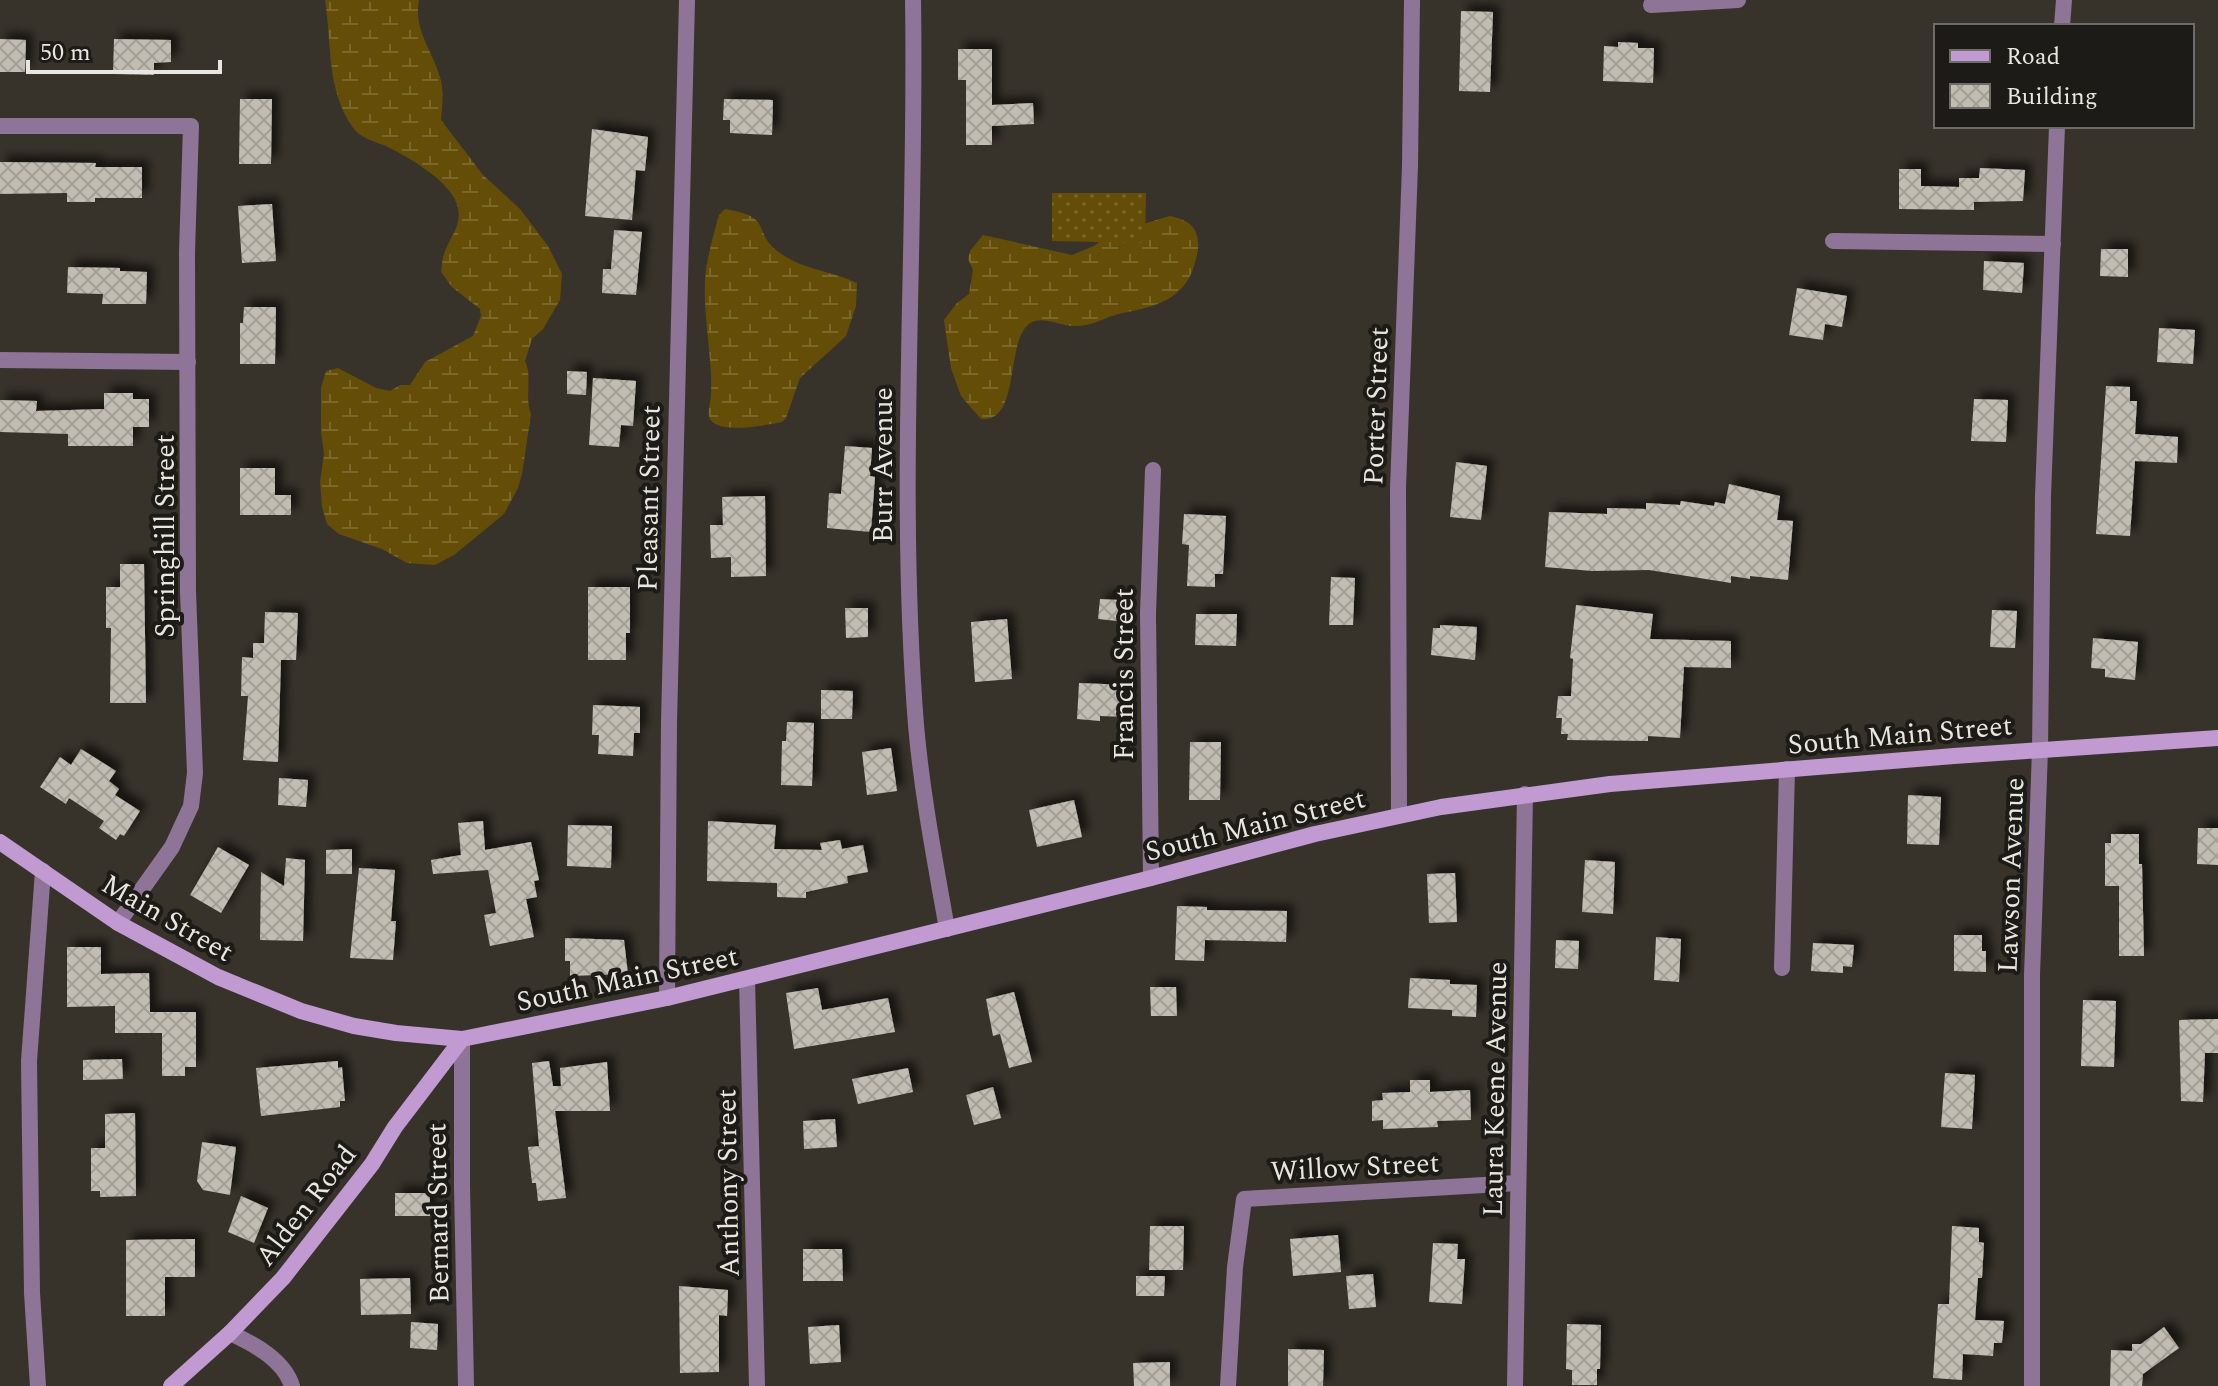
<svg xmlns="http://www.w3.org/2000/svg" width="2218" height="1386" font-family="Spectral,serif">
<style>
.wetland{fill:url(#wetland-marsh)}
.park{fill:url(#park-dots)}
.building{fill:url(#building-cross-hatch);filter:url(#shadow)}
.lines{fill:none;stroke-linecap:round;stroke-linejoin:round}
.street{stroke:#8e7598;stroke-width:16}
.secondary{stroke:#c09ad1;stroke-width:16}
.labels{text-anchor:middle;stroke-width:8;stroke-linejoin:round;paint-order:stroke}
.street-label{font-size:28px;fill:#e8e6e0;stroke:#1d1b17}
</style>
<defs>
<pattern id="wetland-marsh" width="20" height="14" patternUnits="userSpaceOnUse" patternTransform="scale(2)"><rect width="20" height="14" fill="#644e07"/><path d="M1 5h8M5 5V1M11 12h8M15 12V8" fill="none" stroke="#7a682b"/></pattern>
<pattern id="park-dots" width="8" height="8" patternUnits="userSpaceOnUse" patternTransform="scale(2)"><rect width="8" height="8" fill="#644e07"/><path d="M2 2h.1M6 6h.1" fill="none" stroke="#7a682b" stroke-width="1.8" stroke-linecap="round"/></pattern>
<pattern id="building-cross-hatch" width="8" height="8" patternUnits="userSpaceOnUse" patternTransform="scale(2)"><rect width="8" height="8" fill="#c1bdb2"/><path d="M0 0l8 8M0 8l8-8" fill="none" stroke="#a29f96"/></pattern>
<filter id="shadow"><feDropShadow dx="7" dy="-7" stdDeviation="4" flood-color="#0009"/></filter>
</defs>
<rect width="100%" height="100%" fill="#37332b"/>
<g class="wetland">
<path d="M325,0H419C413,31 434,52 441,81C444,94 442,107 441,120L483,175L520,209L548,246L562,274L560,300L543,329L532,339L525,361C533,378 524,396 531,414L522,474L518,488L504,514L454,555L435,565L407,563L382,549L339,534L327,524L322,507L320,482L324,454L321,431V388L326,371L338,368L376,388L390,391L400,385H410L425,362L473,336L481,316L480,309L452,287L441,272C442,266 442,259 444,254C449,238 462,227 458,208C453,182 408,157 386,146C376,142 361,138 354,129C326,91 332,44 325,0Z"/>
<path d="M725,209C776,217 750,232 780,253C803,270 832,271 857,283L856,306L846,336L800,378L786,418L782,422C765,425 728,433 714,423C704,417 711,404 711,394C713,355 701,310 706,269C709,251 714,232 719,215Z"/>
<path d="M1170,216C1183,219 1194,223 1197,236C1200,247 1197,255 1194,266C1184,299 1155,307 1123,313C1106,316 1094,326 1076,326C1061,327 1042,314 1029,324C1005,342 1021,423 981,419L961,396L951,368L944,320L957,303L969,294L973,270L968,259L970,251L983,235L1072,255L1094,246L1110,234Z"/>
</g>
<polygon class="park" points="1052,193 1146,193 1145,243 1052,241"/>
<g class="building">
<polygon points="1461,11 1493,12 1490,92 1459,91"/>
<polygon points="0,39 26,40 25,72 0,72"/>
<polygon points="114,39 171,40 171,62 154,63 154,75 113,74"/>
<polygon points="1618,42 1638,43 1638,48 1654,48 1653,83 1603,81 1604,46 1618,47"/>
<polygon points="958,49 992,49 992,105 1033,103 1034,124 992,126 992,145 966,145 966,80 958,80"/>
<polygon points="240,99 272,99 271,164 239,164"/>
<polygon points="724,99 773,100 772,135 730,133 730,120 723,120"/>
<polygon points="592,129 648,137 645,171 636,170 632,220 585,216"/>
<polygon points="0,162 96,163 95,167 142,167 142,198 95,198 95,202 67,202 67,193 0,194"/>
<polygon points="1980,168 2025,170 2023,201 1974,202 1974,210 1899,209 1899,169 1921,169 1921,186 1959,187 1959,178 1979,178"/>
<polygon points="272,204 276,261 242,263 238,206"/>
<polygon points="614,230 642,232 636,295 602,293 603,269 611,269"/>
<polygon points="2101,249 2128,249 2128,277 2100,276"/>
<polygon points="1984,261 2024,263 2022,293 1983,290"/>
<polygon points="68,267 120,268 120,271 147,272 146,304 102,304 103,294 67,293"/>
<polygon points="1797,288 1847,296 1842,327 1825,324 1823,340 1789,335"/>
<polygon points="244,307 276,307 275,364 240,364 240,323 243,323"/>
<polygon points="2159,328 2195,330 2193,364 2157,362"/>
<polygon points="567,371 587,372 586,395 567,394"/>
<polygon points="593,378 636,381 633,426 621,425 619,447 589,445"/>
<polygon points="2106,386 2130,387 2130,401 2137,401 2135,434 2178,437 2177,463 2135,461 2130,536 2096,534"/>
<polygon points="104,393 133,393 133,399 149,399 149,427 133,427 133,446 68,446 68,434 0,432 0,400 37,401 36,411 104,409"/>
<polygon points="1974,399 2008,400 2006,442 1971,441"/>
<polygon points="845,446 872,448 870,476 875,477 871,532 827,528 829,493 841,494"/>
<polygon points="1456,462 1487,466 1481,520 1450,517"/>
<polygon points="240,468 275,468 275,495 291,495 291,515 240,515"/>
<polygon points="1729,484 1780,496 1777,520 1793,521 1788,580 1750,576 1750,579 1731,576 1731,583 1649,570 1592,571 1545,567 1549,512 1607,514 1607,508 1646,509 1646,503 1680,505 1681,501 1714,506 1715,502 1725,504"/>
<polygon points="765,496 766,576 731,577 731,557 711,558 710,525 723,525 722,497"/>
<polygon points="1184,514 1226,516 1223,574 1215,574 1215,587 1187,586 1189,545 1182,544"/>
<polygon points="120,564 144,564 146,703 110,703 111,628 106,628 106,587 120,587"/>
<polygon points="1331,577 1355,578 1353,625 1329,625"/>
<polygon points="588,587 630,587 630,633 626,633 626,660 588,660"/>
<polygon points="1100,599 1119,600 1117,621 1098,619"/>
<polygon points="1576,605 1653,614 1650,639 1731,641 1731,668 1684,667 1680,738 1648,736 1648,741 1567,740 1568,734 1561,734 1562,718 1556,718 1558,696 1571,696 1573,659 1570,658"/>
<polygon points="845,608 868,608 868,637 846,638"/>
<polygon points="1992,610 2017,611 2015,648 1990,647"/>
<polygon points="265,612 298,613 296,660 281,660 278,762 243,760 248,696 241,696 242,657 253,658 253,643 264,643"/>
<polygon points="1196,614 1237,614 1236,646 1195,645"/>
<polygon points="1007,619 1012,679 975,682 971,622"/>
<polygon points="1440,625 1477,627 1475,660 1431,655 1433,628 1440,628"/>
<polygon points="2093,638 2138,642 2135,680 2105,677 2105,669 2091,668"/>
<polygon points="1079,683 1127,685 1126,717 1100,716 1100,721 1077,719"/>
<polygon points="821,690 853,691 852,719 821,719"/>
<polygon points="593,705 640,707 640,733 634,733 633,756 598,754 599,735 592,735"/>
<polygon points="787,722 814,723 812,786 781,785 782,741 786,741"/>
<polygon points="1190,742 1221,742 1220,800 1189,800"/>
<polygon points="891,748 897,791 867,795 862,752"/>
<polygon points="81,749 116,771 109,781 119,789 115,795 140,811 124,836 120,834 116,840 99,828 104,821 69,798 66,804 40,787 60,757 71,765"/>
<polygon points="279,778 308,780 306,807 278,805"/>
<polygon points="1908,795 1941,797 1939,845 1907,844"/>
<polygon points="1074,800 1082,837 1037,847 1029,810"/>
<polygon points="483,821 485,850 531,842 539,880 534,881 537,897 526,899 534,937 490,946 484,915 496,913 488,870 433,874 431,860 461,855 458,823"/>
<polygon points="708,821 776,825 774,849 822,850 820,843 840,840 842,849 863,845 868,872 847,876 848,883 806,892 806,898 777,897 777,883 707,881"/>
<polygon points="568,825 612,826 611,868 567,866"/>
<polygon points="2198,828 2218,828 2218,865 2197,864"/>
<polygon points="2111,834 2139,834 2139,864 2142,864 2144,956 2119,956 2119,886 2105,886 2105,843 2111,843"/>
<polygon points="218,847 249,865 221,913 190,895"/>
<polygon points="352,849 352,874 326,874 326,850"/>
<polygon points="286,858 305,860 303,941 260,940 261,872 284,886"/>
<polygon points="1585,860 1615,862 1613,914 1582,912"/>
<polygon points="359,868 395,870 391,921 396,921 393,960 350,958"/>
<polygon points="1455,873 1457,922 1429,923 1427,874"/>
<polygon points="1177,906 1207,907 1207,910 1287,911 1286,942 1205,940 1204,961 1175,960"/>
<polygon points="1954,935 1982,935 1982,951 1986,951 1986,972 1954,971"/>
<polygon points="1656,937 1681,939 1679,982 1654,980"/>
<polygon points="565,938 624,940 628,974 570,976 570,961 565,961"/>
<polygon points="1556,940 1579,941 1578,969 1555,968"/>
<polygon points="1813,943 1854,945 1852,967 1843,966 1843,973 1811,971"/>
<polygon points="67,947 101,947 101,974 149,973 150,1012 196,1012 196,1067 185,1067 185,1076 162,1076 162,1033 115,1033 115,1006 67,1007"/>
<polygon points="1410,978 1450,980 1450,984 1477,985 1476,1017 1452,1016 1452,1010 1408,1008"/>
<polygon points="1150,987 1176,987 1177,1016 1151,1016"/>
<polygon points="818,988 822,1010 888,998 895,1032 794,1049 786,993"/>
<polygon points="1014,992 1032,1062 1009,1068 1000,1034 993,1036 986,999"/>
<polygon points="2083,1000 2116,1001 2114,1067 2081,1066"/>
<polygon points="2218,1019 2218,1053 2205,1053 2203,1102 2181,1101 2179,1020"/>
<polygon points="122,1059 123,1079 83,1080 83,1060"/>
<polygon points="338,1061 338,1068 342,1067 345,1101 340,1101 340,1107 261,1116 256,1068"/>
<polygon points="549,1061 553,1086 561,1086 560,1068 607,1062 610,1111 555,1111 566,1198 538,1201 536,1183 532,1183 528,1147 539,1146 532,1063"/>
<polygon points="908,1068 913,1092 858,1104 852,1079"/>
<polygon points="1945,1073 1975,1075 1972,1129 1941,1127"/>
<polygon points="1410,1080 1430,1080 1430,1092 1470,1090 1471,1120 1437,1121 1438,1127 1383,1129 1383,1120 1372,1121 1372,1101 1383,1100 1382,1093 1410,1092"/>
<polygon points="993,1087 1001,1118 974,1125 966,1095"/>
<polygon points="135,1113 136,1196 100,1197 100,1191 91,1191 91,1148 105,1148 105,1114"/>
<polygon points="835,1119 837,1147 804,1149 803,1121"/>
<polygon points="202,1142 236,1147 230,1195 203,1190 197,1181"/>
<rect x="395" y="1193" width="35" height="23"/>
<polygon points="241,1196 268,1208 254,1243 228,1232"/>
<polygon points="1150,1226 1184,1226 1183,1270 1149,1270"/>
<polygon points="1952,1226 1979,1228 1979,1242 1984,1243 1982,1278 1978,1278 1975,1320 2004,1321 2002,1343 1994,1343 1993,1356 1963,1354 1962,1380 1933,1378 1938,1304 1949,1304"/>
<polygon points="1338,1235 1341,1272 1293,1276 1290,1239"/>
<polygon points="195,1239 195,1277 165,1277 165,1316 126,1316 126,1240"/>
<polygon points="1433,1243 1458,1244 1457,1259 1465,1259 1462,1304 1429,1302"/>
<polygon points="803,1249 842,1249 843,1281 803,1281"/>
<polygon points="1373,1274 1376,1307 1349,1309 1346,1276"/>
<polygon points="1136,1276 1165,1276 1164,1296 1136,1296"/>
<polygon points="410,1278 411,1314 361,1315 360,1279"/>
<polygon points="679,1286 728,1290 727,1316 719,1315 719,1372 680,1373"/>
<polygon points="411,1322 438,1324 437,1350 410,1348"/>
<polygon points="1567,1324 1601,1325 1600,1369 1597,1369 1597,1385 1572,1385 1572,1370 1566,1369"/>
<polygon points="839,1325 841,1362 810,1364 808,1327"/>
<polygon points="2164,1327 2179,1348 2143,1374 2142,1386 2110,1386 2111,1350 2132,1351 2132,1344 2141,1344"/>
<polygon points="1288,1349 1324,1350 1323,1386 1288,1386"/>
<polygon points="1170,1362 1170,1386 1134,1386 1133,1363"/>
</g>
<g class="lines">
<g class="street">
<path d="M913,0C917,242 897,484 916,725C922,794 935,861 947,929"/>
<polyline points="1651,5 1738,0"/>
<polyline points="2062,26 2064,0"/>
<polyline points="0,126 191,126 187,252 188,592 195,773 191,806 172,847 118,923"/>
<polyline points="1833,241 2053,244"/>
<polyline points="0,360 188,362"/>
<polyline points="1399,815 1398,488 1410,166 1412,0"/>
<polyline points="1151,878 1148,614 1153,470"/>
<polyline points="1782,968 1787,769"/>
<polyline points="747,979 757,1386"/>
<polyline points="667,998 669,722 687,0"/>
<polyline points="462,1039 462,1186 466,1386"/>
<path d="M230,1333C254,1344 284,1360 292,1386"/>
<polyline points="38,1386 32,1293 29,1061 43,871"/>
<polyline points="1228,1386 1235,1267 1244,1199 1518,1183"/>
<polyline points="1515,1386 1525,794"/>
<polyline points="2032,1386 2032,975 2040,749 2043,496 2057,126"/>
</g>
<g class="secondary">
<polyline points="0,842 118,923 218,977 301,1011 354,1026 396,1033 462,1039 667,998 1151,878 1315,834 1441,807 1610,784 1954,756 2218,738"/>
<polyline points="171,1386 230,1333 283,1278 372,1164 395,1127 462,1039"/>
</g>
</g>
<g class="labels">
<g class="street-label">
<text transform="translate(1375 406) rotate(-88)" y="10">Porter Street</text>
<text transform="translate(882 465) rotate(-90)" y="10">Burr Avenue</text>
<text transform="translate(648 498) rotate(-89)" y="10">Pleasant Street</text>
<text transform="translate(164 536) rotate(-90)" y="10">Springhill Street</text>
<text transform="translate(1123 674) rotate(-90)" y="10">Francis Street</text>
<text transform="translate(1900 734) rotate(-5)" y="10">South Main Street</text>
<text transform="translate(1255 824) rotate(-14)" y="10">South Main Street</text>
<text transform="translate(2010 875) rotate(-88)" y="10">Lawson Avenue</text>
<text transform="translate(168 917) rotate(30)" y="10">Main Street</text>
<text transform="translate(627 978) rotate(-12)" y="10">South Main Street</text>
<text transform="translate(1494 1089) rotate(-89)" y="10">Laura Keene Avenue</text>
<text transform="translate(1355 1166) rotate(-3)" y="10">Willow Street</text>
<text transform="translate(727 1183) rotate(-91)" y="10">Anthony Street</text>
<text transform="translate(305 1205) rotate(-52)" y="10">Alden Road</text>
<text transform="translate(437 1213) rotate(-91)" y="10">Bernard Street</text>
</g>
</g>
<rect x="1934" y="24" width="260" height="104" fill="#1d1b17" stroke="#6e6c67" stroke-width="2"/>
<rect x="1950" y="50" width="40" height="12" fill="#c09ad1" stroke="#6e6c67" stroke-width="2"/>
<text x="2006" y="64" font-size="24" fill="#e8e6e0">Road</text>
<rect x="1950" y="84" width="40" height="24" fill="url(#building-cross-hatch)" stroke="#6e6c67" stroke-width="2"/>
<text x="2006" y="104" font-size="24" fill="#e8e6e0">Building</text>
<path d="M28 60v12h192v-12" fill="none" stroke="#e8e6e0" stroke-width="4"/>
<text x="40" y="60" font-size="24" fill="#e8e6e0" stroke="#1d1b17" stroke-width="6" paint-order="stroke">50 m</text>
</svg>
